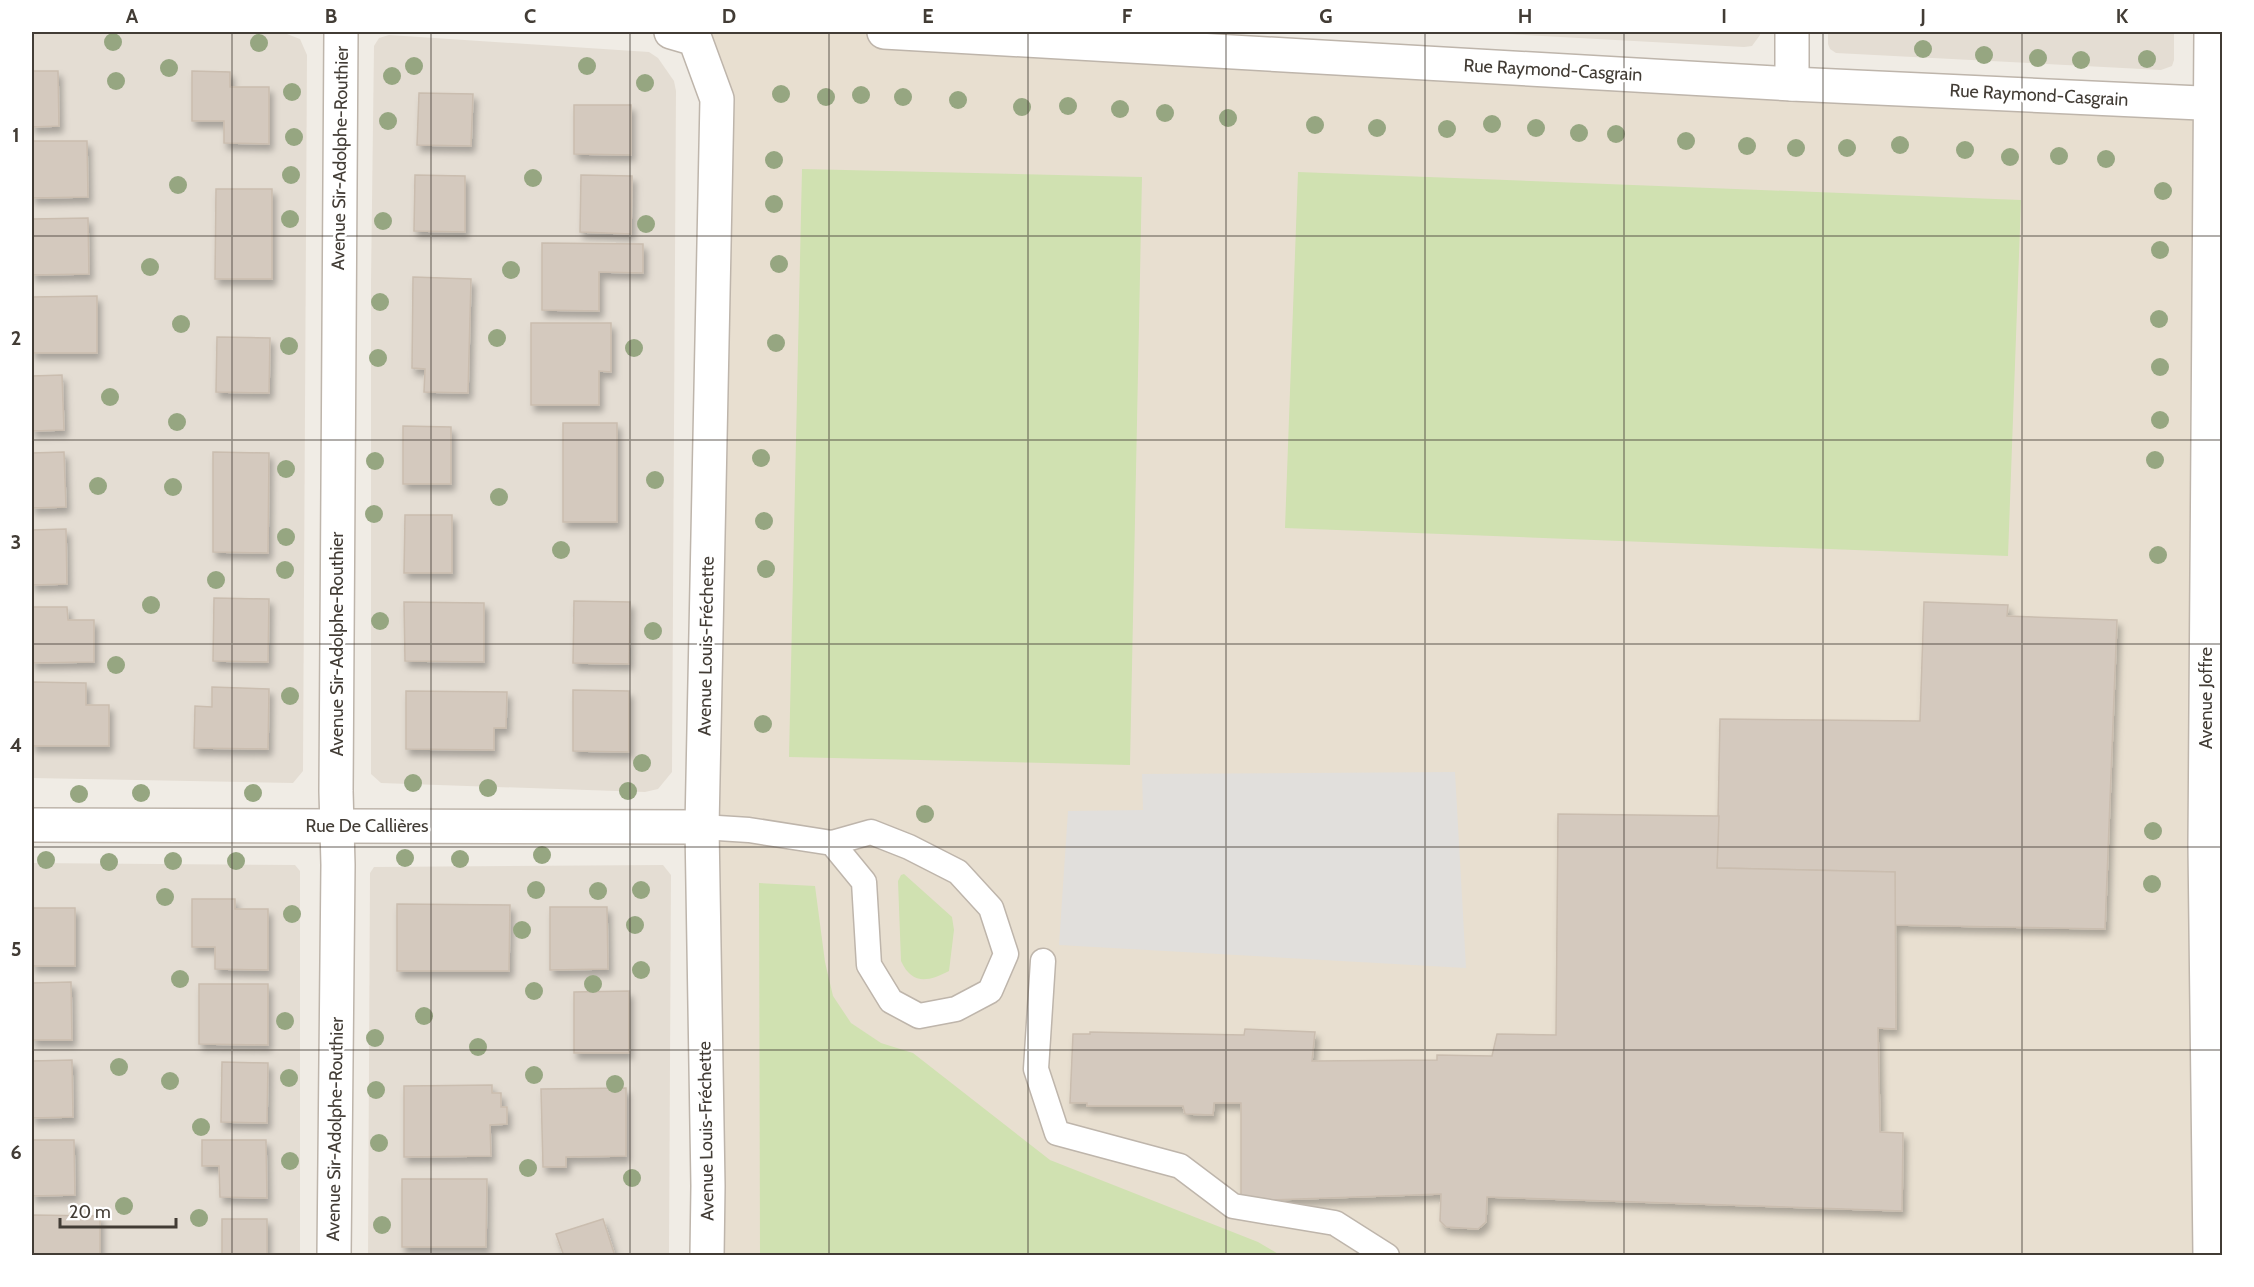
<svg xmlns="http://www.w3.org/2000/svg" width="2254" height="1287" font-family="Cabin,sans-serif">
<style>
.residential{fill:#e4ddd3}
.education{fill:#e8dfd0}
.green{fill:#d0e1b1}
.parking{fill:#e1dfdc}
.building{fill:#d4c9be;stroke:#cabdaf;stroke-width:1.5;filter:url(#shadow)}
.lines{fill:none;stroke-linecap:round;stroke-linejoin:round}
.service-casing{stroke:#beb5ab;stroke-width:27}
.minor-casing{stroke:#beb5ab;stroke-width:36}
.service{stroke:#fff;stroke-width:24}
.minor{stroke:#fff;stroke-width:33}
.tree{fill:#96a681}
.grid{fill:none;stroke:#423c35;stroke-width:1.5;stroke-opacity:0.55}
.labels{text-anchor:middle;stroke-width:5;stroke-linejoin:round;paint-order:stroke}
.street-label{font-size:18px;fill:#423c35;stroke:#fff}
.neatline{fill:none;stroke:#423c35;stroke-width:2}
.grid-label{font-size:20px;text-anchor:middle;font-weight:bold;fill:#423c35}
</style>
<defs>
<filter id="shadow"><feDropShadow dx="3.5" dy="6" stdDeviation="3" flood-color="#0004"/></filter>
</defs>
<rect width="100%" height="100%" fill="#f0ece5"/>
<g class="residential">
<polygon points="32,32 251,32 287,34 300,39 307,55 303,771 293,783 32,778"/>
<polygon points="1470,32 1760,32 1760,35 1752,46 1744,47"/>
<polygon points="1828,32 2174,32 2174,60 2172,66 2161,70 1836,53 1830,49 1828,44"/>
<polygon points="389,35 649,52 658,58 674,81 676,91 672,772 658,789 645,792 381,783 371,774 371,281 374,46 379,38"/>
<polygon points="32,863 295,865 300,871 300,1255 32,1256"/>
<polygon points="663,865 671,875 669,1255 368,1256 370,873 374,867"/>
</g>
<polygon class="education" points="707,32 892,32 2211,103 2210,1255 707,1255"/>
<g class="green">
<polygon points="802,169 1142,177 1130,765 789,757"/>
<polygon points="1298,172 2021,200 2008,556 1285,528"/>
<path d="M904,874L952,917L954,930L949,971C928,982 912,985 901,961L898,881L901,875Z"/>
<polygon points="759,883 815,886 825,962 833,996 851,1023 881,1043 913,1053 1050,1160 1258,1242 1280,1255 760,1255"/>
</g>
<polygon class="parking" points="1455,772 1466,968 1059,945 1068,811 1143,810 1142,774"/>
<g class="building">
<polygon points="32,71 58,71 59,126 32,127"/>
<polygon points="192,71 230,72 230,87 269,87 269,144 224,143 224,121 192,121"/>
<polygon points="419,93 473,94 471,146 417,145"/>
<polygon points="574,105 631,105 631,155 574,154"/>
<polygon points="32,141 87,141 88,197 32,198"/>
<polygon points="415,175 465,176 465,232 414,231"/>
<polygon points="581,175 632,176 631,234 580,232"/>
<polygon points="216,189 272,189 272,279 215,279"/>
<polygon points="88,218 89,274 32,275 32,219"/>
<polygon points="542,243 643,244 643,273 599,272 599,311 542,310"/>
<polygon points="413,277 471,279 468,393 424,392 425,369 412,368"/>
<polygon points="97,296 97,353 32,353 32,297"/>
<polygon points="531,323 611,323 611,372 599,371 599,405 531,405"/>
<polygon points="217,337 270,338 269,393 216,392"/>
<polygon points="62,375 64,430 32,431 32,376"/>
<rect x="563" y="423" width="54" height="99"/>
<polygon points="403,426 451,427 451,484 403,484"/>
<polygon points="64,452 66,507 32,508 32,453"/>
<polygon points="213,452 269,453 268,553 213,552"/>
<polygon points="405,515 452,515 452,573 404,573"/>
<polygon points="66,529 67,584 32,585 32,530"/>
<polygon points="214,598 269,599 268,662 213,661"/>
<polygon points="574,601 630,602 629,664 573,663"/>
<polygon points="404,602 484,603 484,662 405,661"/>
<polygon points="1924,602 2008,605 2007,616 2117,620 2105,929 1895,925 1895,872 1717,868 1720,719 1920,721"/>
<polygon points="32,607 67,607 68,620 94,620 94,662 32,663"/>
<polygon points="32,682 86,683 86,705 109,705 109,746 32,746"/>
<polygon points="212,687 269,689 268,749 194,748 195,706 212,707"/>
<polygon points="573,690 629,691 629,752 573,751"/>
<polygon points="406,691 507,692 506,728 494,728 494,750 406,749"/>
<polygon points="1558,814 1719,816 1717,868 1895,872 1896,1029 1878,1028 1880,1132 1903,1133 1902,1211 1487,1197 1486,1222 1478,1229 1446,1227 1440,1221 1441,1194 1241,1201 1241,1103 1214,1103 1213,1115 1185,1114 1183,1106 1087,1106 1087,1103 1070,1103 1073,1034 1090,1034 1090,1032 1244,1035 1245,1029 1315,1032 1312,1061 1437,1060 1437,1055 1492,1056 1497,1034 1556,1035"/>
<polygon points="192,899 235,899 235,909 268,909 268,970 215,969 215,947 192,947"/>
<polygon points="397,904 510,905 509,971 397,971"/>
<polygon points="550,907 607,907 608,969 550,970"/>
<rect x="32" y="908" width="43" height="58"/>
<polygon points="71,982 72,1040 32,1040 32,983"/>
<polygon points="199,984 268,984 268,1045 199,1044"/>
<polygon points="629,991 629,1053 574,1053 574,992"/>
<polygon points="72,1060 73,1117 32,1118 32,1061"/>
<polygon points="222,1062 268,1063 267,1123 221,1122"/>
<polygon points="492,1085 492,1093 501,1093 501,1107 507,1107 507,1124 490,1125 491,1156 404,1157 404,1086"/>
<polygon points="626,1088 626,1156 566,1157 566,1167 543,1167 541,1089"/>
<polygon points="32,1140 74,1140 75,1195 32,1196"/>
<polygon points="202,1140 266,1140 267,1198 220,1197 219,1166 202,1166"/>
<polygon points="402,1179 487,1179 486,1247 402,1247"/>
<polygon points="32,1215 100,1216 100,1256 32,1256"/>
<rect x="222" y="1219" width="45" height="37"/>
<polygon points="603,1219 615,1256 564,1256 556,1234"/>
</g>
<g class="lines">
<defs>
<g id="service">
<polyline points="702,827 749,830 832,843 864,882 869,965 891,1001 919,1016 956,1009 990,991 1006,954 991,908 958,872 909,847 871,832 832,843"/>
<polyline points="1043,961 1036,1069 1057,1133 1180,1166 1233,1206 1335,1223 1387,1256"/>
</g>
<g id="minor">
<polyline points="671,32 695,39 717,99 702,827 708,1186 707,1256"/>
<polyline points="884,32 1792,84 2222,104"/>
<polyline points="1792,32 1792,84"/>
<polyline points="32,825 702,827"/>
<polyline points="334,1256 338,865 336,791 341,32"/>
<polyline points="2210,1256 2205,845 2211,32"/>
</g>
</defs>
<use href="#service" class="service-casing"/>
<use href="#minor" class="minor-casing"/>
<use href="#service" class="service"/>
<use href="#minor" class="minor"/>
</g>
<g class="tree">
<circle cx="113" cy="42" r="9"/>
<circle cx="259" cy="43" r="9"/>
<circle cx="1923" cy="49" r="9"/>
<circle cx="1984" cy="55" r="9"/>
<circle cx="2038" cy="58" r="9"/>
<circle cx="2147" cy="59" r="9"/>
<circle cx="2081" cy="60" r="9"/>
<circle cx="414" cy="66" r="9"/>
<circle cx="587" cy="66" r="9"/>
<circle cx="169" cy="68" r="9"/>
<circle cx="392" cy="76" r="9"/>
<circle cx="116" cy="81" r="9"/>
<circle cx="645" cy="83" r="9"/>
<circle cx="292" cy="92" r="9"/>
<circle cx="781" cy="94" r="9"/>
<circle cx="861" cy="95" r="9"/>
<circle cx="826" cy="97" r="9"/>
<circle cx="903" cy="97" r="9"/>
<circle cx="958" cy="100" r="9"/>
<circle cx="1068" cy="106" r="9"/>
<circle cx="1022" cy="107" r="9"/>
<circle cx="1120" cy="109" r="9"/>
<circle cx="1165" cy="113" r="9"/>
<circle cx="1228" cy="118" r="9"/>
<circle cx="388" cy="121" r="9"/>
<circle cx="1492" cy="124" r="9"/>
<circle cx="1315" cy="125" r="9"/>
<circle cx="1377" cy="128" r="9"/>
<circle cx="1536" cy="128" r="9"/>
<circle cx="1447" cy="129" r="9"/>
<circle cx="1579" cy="133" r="9"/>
<circle cx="1616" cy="134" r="9"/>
<circle cx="294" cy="137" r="9"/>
<circle cx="1686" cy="141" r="9"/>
<circle cx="1900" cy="145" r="9"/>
<circle cx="1747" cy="146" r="9"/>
<circle cx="1796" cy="148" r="9"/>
<circle cx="1847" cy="148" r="9"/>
<circle cx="1965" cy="150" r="9"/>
<circle cx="2059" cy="156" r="9"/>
<circle cx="2010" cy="157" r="9"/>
<circle cx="2106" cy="159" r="9"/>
<circle cx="774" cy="160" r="9"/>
<circle cx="291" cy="175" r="9"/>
<circle cx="533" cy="178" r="9"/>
<circle cx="178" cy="185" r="9"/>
<circle cx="2163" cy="191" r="9"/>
<circle cx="774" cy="204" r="9"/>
<circle cx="290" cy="219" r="9"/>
<circle cx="383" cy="221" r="9"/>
<circle cx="646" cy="224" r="9"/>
<circle cx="2160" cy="250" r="9"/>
<circle cx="779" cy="264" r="9"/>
<circle cx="150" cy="267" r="9"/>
<circle cx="511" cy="270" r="9"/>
<circle cx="380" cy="302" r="9"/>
<circle cx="2159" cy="319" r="9"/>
<circle cx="181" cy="324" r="9"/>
<circle cx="497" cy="338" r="9"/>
<circle cx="776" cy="343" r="9"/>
<circle cx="289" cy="346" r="9"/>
<circle cx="634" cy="348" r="9"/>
<circle cx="378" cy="358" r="9"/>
<circle cx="2160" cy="367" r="9"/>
<circle cx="110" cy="397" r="9"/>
<circle cx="2160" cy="420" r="9"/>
<circle cx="177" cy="422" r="9"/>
<circle cx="761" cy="458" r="9"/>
<circle cx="2155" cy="460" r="9"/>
<circle cx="375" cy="461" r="9"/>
<circle cx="286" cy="469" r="9"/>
<circle cx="655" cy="480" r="9"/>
<circle cx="98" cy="486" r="9"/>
<circle cx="173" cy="487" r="9"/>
<circle cx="499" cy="497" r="9"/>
<circle cx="374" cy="514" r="9"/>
<circle cx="764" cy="521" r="9"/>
<circle cx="286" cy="537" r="9"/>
<circle cx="561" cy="550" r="9"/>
<circle cx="2158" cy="555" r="9"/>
<circle cx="766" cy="569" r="9"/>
<circle cx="285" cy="570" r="9"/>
<circle cx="216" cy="580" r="9"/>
<circle cx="151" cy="605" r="9"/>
<circle cx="380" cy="621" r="9"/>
<circle cx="653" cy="631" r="9"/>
<circle cx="116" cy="665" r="9"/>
<circle cx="290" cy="696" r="9"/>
<circle cx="763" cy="724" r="9"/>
<circle cx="642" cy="763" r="9"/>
<circle cx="413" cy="783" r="9"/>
<circle cx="488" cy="788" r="9"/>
<circle cx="628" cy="791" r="9"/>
<circle cx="141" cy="793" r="9"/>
<circle cx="253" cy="793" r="9"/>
<circle cx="79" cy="794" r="9"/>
<circle cx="925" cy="814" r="9"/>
<circle cx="2153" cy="831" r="9"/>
<circle cx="542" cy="855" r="9"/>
<circle cx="405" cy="858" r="9"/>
<circle cx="460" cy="859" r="9"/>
<circle cx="46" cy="860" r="9"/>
<circle cx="173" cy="861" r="9"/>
<circle cx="236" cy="861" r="9"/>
<circle cx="109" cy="862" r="9"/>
<circle cx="2152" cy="884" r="9"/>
<circle cx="536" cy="890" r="9"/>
<circle cx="641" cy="890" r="9"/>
<circle cx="598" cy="891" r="9"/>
<circle cx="165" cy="897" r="9"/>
<circle cx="292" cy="914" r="9"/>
<circle cx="635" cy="925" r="9"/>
<circle cx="522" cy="930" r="9"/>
<circle cx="641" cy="970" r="9"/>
<circle cx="180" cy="979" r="9"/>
<circle cx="593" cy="984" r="9"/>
<circle cx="534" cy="991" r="9"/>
<circle cx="424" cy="1016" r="9"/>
<circle cx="285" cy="1021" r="9"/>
<circle cx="375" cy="1038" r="9"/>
<circle cx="478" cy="1047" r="9"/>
<circle cx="119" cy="1067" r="9"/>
<circle cx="534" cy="1075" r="9"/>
<circle cx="289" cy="1078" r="9"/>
<circle cx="170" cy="1081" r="9"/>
<circle cx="615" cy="1084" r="9"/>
<circle cx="376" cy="1090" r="9"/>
<circle cx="201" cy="1127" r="9"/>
<circle cx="379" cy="1143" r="9"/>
<circle cx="290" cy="1161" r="9"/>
<circle cx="528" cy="1168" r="9"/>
<circle cx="632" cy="1178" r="9"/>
<circle cx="124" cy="1206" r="9"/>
<circle cx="199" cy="1218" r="9"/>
<circle cx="382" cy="1225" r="9"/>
</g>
<path class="grid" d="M232,32V1256M431,32V1256M630,32V1256M829,32V1256M1028,32V1256M1226,32V1256M1425,32V1256M1624,32V1256M1823,32V1256M2022,32V1256M32,236H2222M32,440H2222M32,644H2222M32,847H2222M32,1050H2222"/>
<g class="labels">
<g class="street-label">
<text transform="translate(1553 70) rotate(3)" y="6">Rue Raymond-Casgrain</text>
<text transform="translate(2039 95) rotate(3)" y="6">Rue Raymond-Casgrain</text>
<text transform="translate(340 158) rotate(-89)" y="6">Avenue Sir-Adolphe-Routhier</text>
<text transform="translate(337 644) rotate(-90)" y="6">Avenue Sir-Adolphe-Routhier</text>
<text transform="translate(706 646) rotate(-89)" y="6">Avenue Louis-Fréchette</text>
<text transform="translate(2206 698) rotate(-90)" y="6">Avenue Joffre</text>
<text x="367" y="832">Rue De Callières</text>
<text transform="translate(335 1129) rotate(-89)" y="6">Avenue Sir-Adolphe-Routhier</text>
<text transform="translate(706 1131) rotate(-91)" y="6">Avenue Louis-Fréchette</text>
</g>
</g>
<rect width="2254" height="1287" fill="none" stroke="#ffffff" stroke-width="66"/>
<path d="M60 1218v9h116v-9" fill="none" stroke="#423c35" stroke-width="3"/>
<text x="69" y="1218" font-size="18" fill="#423c35" stroke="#ffffff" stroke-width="4.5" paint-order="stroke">20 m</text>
<rect x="33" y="33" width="2188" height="1221" class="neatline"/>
<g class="grid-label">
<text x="132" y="23">A</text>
<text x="331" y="23">B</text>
<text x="530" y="23">C</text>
<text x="729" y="23">D</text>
<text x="928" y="23">E</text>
<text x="1127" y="23">F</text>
<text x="1326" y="23">G</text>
<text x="1525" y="23">H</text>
<text x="1724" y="23">I</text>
<text x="1923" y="23">J</text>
<text x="2122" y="23">K</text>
<text x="16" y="142">1</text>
<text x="16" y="345">2</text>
<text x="16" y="549">3</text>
<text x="16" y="752">4</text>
<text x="16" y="956">5</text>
<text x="16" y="1159">6</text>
</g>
</svg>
